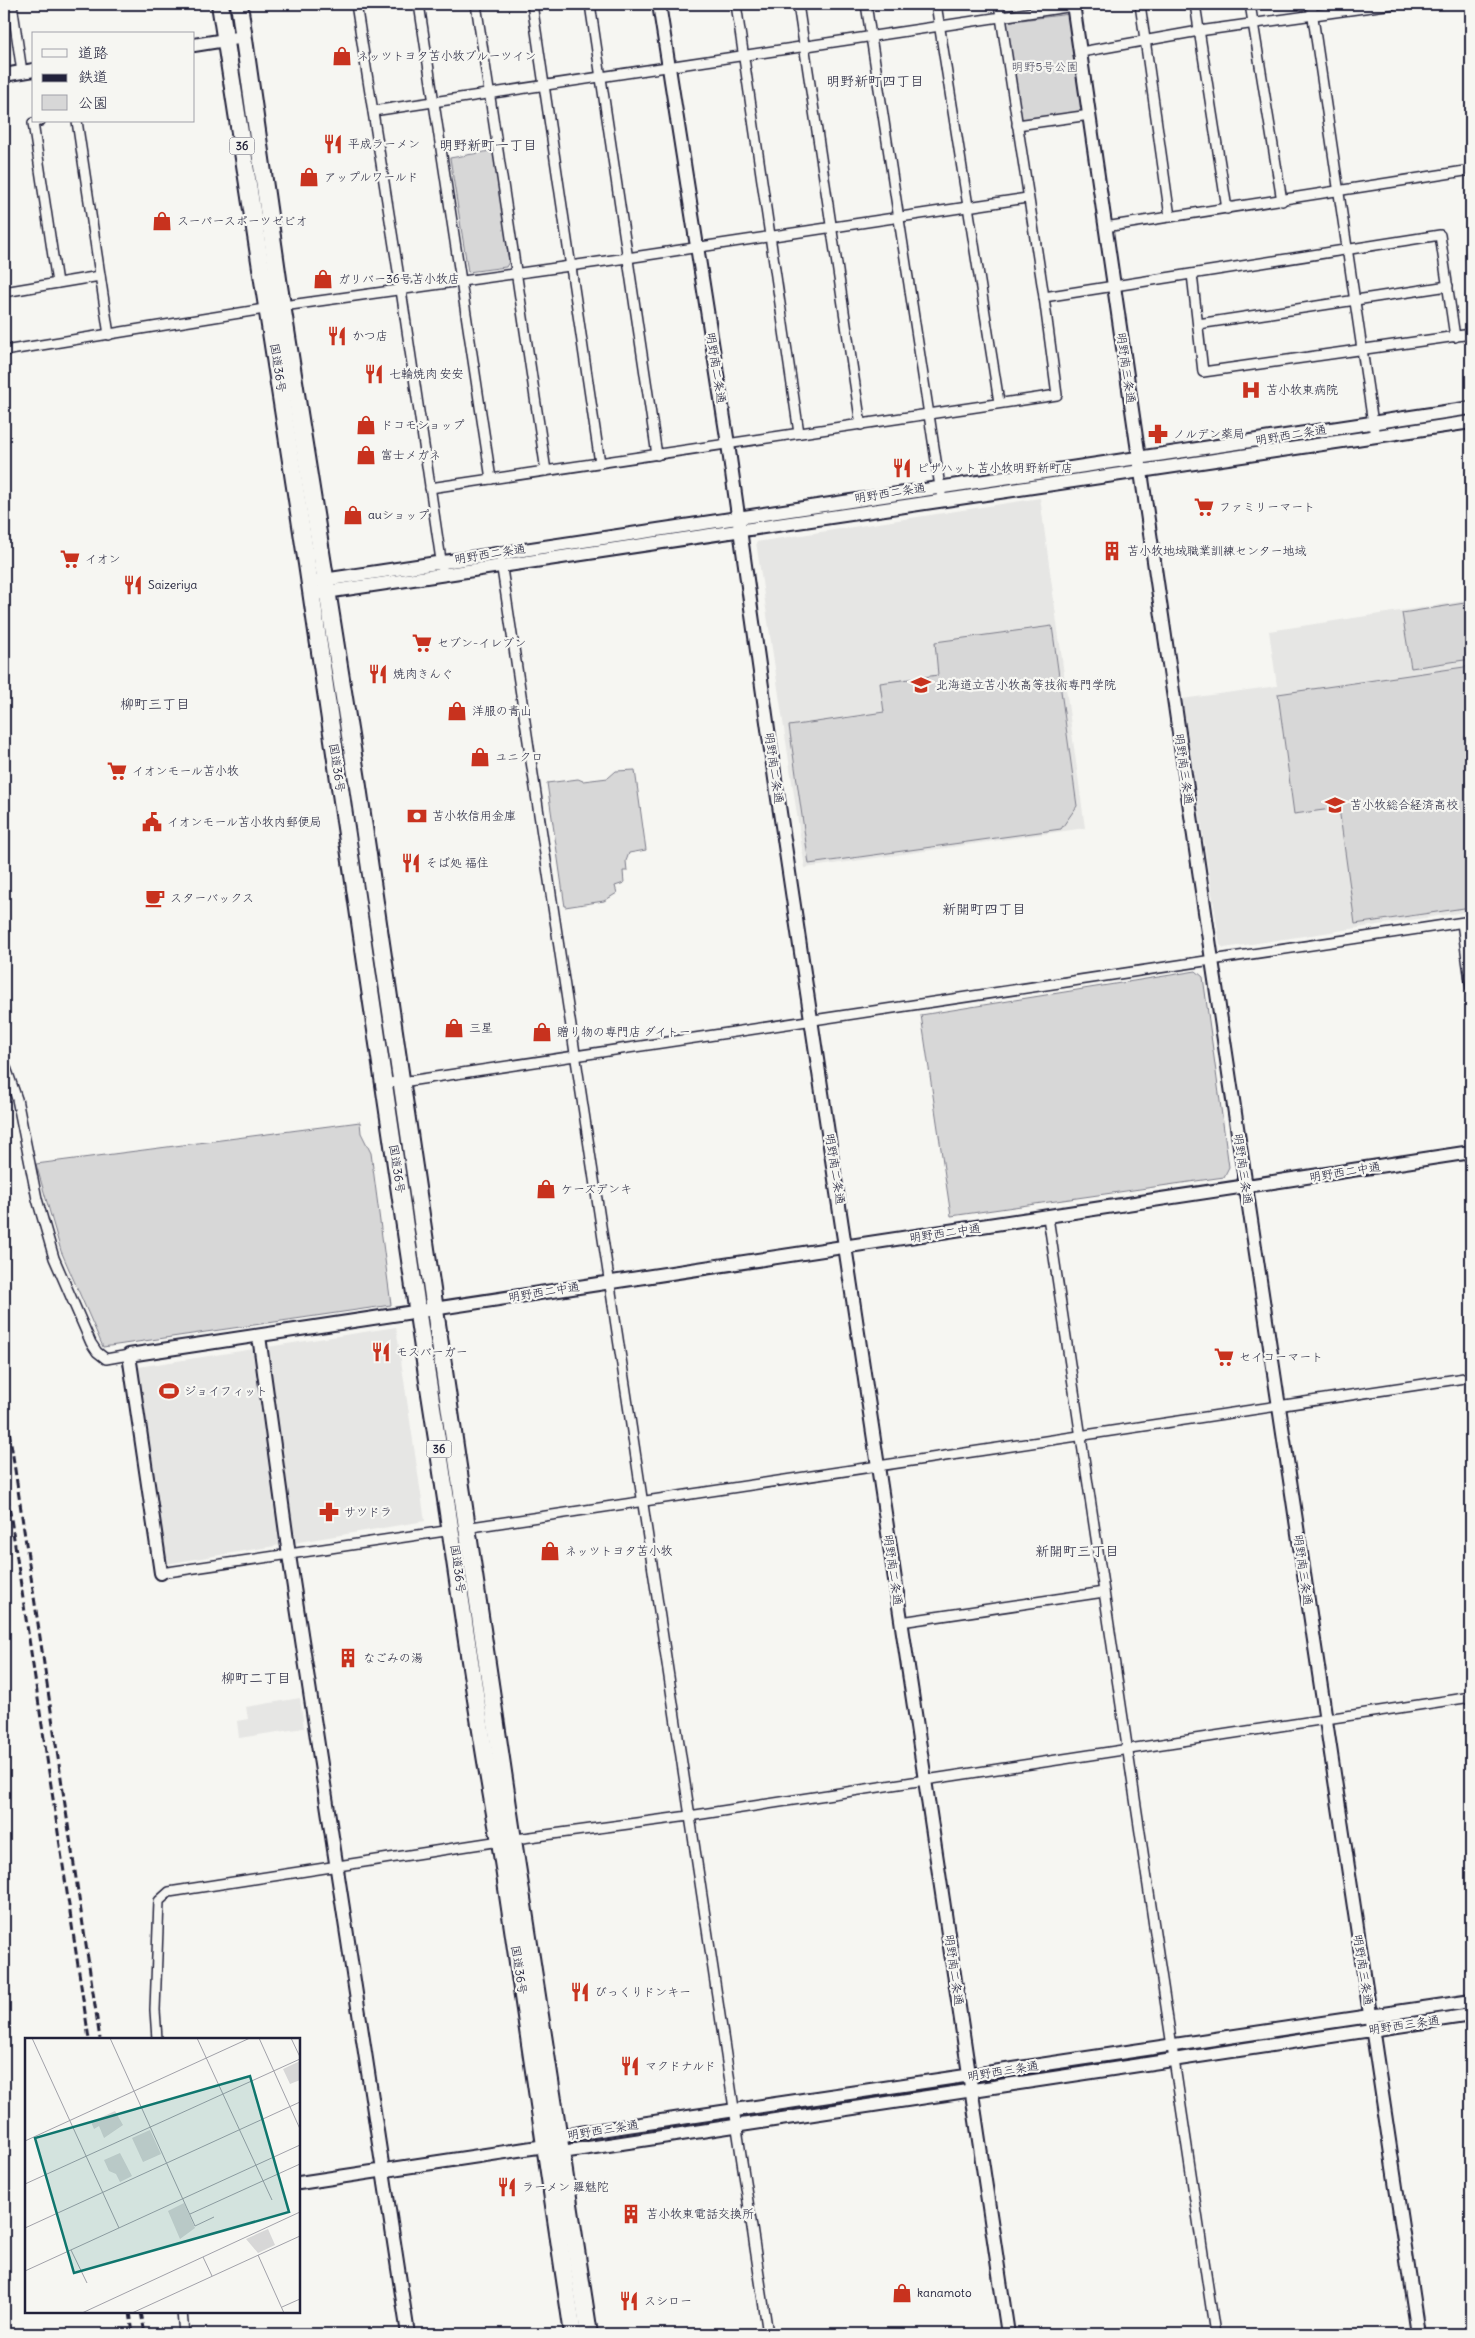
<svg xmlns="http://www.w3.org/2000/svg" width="1475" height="2338" font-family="Delius,'Klee One',sans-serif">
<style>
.built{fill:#e6e6e4}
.green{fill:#d7d7d7;stroke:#7c7c89}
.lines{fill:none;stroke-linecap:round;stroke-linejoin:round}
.street-casing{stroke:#22223b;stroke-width:12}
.secondary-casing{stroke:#22223b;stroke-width:16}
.highway-casing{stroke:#22223b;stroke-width:20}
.street{stroke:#f6f6f2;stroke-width:9}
.secondary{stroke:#f6f6f2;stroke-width:12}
.highway{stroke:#f6f6f2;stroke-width:16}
.rail{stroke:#22223b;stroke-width:3;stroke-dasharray:8 4;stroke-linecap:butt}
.labels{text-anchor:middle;stroke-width:4.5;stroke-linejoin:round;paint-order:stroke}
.shield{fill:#f6f6f2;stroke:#626272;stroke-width:1}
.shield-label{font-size:11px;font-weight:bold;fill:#22223b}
.poi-label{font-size:12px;fill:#22223b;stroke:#f6f6f2;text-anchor:start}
.park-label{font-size:12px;fill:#4f4f62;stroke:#f6f6f2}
.street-label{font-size:12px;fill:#22223b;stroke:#f6f6f2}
.neighbourhood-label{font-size:14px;fill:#22223b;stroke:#f6f6f2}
.inset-road{fill:none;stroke:#a1a1a9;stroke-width:1}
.view{fill:#0f766e;fill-opacity:0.15;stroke:#0f766e;stroke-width:2.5}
.inset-edge{fill:none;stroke:#22223b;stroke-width:2.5}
</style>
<rect width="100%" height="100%" fill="#f6f6f2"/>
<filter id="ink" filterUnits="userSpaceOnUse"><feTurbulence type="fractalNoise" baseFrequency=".02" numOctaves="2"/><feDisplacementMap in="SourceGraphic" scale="10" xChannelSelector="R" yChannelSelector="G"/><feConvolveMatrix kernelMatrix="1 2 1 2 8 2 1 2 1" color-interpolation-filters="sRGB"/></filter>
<g filter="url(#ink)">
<g class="built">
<polygon points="1040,498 1085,828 805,868 756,542"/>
<polygon points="1471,600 1471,911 1224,948 1220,945 1182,699 1277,686 1269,631"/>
<polygon points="396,1327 425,1521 166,1564 138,1367"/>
<polygon points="300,1698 304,1728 239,1738 237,1721 248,1719 246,1707"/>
</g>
<g class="green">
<polygon points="1070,14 1085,113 1020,122 1005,22"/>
<polygon points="490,151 495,154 509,262 506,267 468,272 450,158"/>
<polygon points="1471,602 1471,659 1411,668 1402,613"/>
<polygon points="1052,626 1077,806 1061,829 809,864 789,726 884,712 880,683 938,675 935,642"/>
<polygon points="1471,666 1471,907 1355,924 1339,808 1294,814 1278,694"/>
<polygon points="635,770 646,850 629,853 626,861 627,871 623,871 624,883 615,886 617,893 604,901 565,907 547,783 578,779 583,781 608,778 616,771"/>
<polygon points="1196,971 1203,977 1229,1167 1224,1177 951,1216 921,1015"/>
<polygon points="360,1122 361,1133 371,1153 391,1305 103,1347 61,1251 36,1164"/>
</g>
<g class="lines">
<defs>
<g id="street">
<polyline points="12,4 22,72"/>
<polyline points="356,4 401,290 442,567"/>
<polyline points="419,4 491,479"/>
<polyline points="476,4 546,471"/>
<polyline points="532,4 600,463"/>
<polyline points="590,4 657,455"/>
<polyline points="736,4 799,433"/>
<polyline points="798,4 861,425"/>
<polyline points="866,4 941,493"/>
<polyline points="936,4 999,402"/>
<polyline points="1140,4 1170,217"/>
<polyline points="1195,4 1227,209"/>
<polyline points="1250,4 1282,201"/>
<polyline points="1311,4 1375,437"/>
<polyline points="1081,52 1199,31 1393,4"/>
<polyline points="373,111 1074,6"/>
<polyline points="40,121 33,123 57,283"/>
<polyline points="77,121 109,335"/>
<polyline points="1017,125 1090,115"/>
<polyline points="1105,227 1471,170"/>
<polyline points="1192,274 1203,372 1471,334"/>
<polyline points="4,292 100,276"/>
<polyline points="1044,297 1440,235 1455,337"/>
<polyline points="1198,324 1448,286"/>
<polyline points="4,351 283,306 627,258 1027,198"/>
<polyline points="430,488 1057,395 1044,297 999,4"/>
<polyline points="501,562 768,2334"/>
<polyline points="1462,923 1471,988"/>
<polyline points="4,1062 17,1099 37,1199 54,1258 91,1343 97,1352 106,1359 129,1355"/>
<polyline points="385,1083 402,1082 1471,921"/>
<polyline points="1048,1217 1215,2334"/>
<polyline points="465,1528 1471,1377"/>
<polyline points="161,1573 452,1530"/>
<polyline points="901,1622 1104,1592"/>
<polyline points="157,2039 155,2010 159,1901 169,1892 500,1841 689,1816 1471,1697"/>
<polyline points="182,2312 184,2334"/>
</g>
<g id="secondary">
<polyline points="659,4 728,444 775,779 1008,2334"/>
<polyline points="1073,4 1212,960 1418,2334"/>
<polyline points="194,45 244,37"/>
<polyline points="4,75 34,70"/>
<polyline points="317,581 1471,408"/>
<polyline points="319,593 1471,422"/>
<polyline points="259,1336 289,1555 408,2334"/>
<polyline points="161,1573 129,1355 1471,1152"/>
<polyline points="552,2149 562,2152 1471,2015"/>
<polyline points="299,2183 545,2146 559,2137 580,2133 1471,2001"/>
</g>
<g id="highway">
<path d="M220,4L307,564L427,1375C452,1530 471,1687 500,1841L573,2334"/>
<polyline points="239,4 279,286 357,780 513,1840 589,2334"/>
</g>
</defs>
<use href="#street" class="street-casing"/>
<use href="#secondary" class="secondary-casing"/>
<use href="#highway" class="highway-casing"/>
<use href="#street" class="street"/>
<use href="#secondary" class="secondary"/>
<use href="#highway" class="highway"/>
<g class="rail">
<polyline points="4,1396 100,2039"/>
<polyline points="4,1472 89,2039"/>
<polyline points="130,2312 133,2334"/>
<polyline points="141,2312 145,2334"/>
</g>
</g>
</g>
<defs>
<symbol id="shop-bare" viewBox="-9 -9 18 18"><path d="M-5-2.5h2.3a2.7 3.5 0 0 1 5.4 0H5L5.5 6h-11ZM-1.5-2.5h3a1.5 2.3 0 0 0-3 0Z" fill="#c8321e" stroke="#f6f6f2" stroke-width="2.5" paint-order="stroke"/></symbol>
<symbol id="restaurant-bare" viewBox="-9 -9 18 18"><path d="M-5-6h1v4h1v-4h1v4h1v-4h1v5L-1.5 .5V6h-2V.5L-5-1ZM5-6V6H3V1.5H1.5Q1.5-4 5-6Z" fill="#c8321e" stroke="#f6f6f2" stroke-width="2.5" paint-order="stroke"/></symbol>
<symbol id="hospital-bare" viewBox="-9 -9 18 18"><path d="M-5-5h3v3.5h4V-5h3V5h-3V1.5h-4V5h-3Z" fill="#c8321e" stroke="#f6f6f2" stroke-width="2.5" paint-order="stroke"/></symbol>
<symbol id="pharmacy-bare" viewBox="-9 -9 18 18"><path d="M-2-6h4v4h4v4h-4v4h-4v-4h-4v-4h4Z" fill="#c8321e" stroke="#f6f6f2" stroke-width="2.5" paint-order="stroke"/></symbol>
<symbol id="supermarket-bare" viewBox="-9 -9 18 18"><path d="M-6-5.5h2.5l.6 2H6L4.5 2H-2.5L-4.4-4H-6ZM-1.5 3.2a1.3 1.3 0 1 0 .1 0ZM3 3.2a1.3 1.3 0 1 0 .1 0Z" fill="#c8321e" stroke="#f6f6f2" stroke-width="2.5" paint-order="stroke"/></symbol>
<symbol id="building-bare" viewBox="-9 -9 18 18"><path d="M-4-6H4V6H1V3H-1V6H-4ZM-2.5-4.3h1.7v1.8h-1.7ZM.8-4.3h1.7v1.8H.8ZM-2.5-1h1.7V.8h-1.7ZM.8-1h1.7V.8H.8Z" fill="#c8321e" stroke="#f6f6f2" stroke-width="2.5" paint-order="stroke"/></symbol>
<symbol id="school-bare" viewBox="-9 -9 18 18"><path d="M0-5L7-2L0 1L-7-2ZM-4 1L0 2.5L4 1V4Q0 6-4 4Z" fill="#c8321e" stroke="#f6f6f2" stroke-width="2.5" paint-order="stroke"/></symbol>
<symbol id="bank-bare" viewBox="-9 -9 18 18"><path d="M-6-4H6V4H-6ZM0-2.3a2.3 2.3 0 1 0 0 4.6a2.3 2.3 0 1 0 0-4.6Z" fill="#c8321e" stroke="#f6f6f2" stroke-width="2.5" paint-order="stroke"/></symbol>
<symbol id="civic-bare" viewBox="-9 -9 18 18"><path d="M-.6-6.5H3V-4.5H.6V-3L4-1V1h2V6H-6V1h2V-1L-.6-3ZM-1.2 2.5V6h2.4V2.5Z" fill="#c8321e" stroke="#f6f6f2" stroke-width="2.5" paint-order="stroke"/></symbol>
<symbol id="cafe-bare" viewBox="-9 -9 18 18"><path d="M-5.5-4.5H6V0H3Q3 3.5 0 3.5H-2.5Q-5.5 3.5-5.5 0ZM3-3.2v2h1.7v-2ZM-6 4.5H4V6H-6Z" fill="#c8321e" stroke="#f6f6f2" stroke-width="2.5" paint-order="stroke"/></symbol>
<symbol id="stadium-bare" viewBox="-9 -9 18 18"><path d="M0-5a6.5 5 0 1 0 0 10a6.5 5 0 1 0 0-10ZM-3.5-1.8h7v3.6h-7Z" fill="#c8321e" stroke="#f6f6f2" stroke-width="2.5" paint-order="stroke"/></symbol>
</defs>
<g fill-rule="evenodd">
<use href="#shop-bare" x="328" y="42" width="28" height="28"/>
<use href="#restaurant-bare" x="319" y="130" width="28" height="28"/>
<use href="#shop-bare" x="295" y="163" width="28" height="28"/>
<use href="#shop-bare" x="148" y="207" width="28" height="28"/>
<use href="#shop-bare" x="309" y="265" width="28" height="28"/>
<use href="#restaurant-bare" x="323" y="322" width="28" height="28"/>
<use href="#restaurant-bare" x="360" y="360" width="28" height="28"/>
<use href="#hospital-bare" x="1237" y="376" width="28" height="28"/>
<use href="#shop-bare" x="352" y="411" width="28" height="28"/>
<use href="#pharmacy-bare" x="1144" y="420" width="28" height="28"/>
<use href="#shop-bare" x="352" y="441" width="28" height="28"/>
<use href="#restaurant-bare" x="888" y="454" width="28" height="28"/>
<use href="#supermarket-bare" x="1190" y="493" width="28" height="28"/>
<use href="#shop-bare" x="339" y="501" width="28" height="28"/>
<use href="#building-bare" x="1098" y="537" width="28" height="28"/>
<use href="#supermarket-bare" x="56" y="545" width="28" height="28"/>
<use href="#restaurant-bare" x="119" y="571" width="28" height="28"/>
<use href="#supermarket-bare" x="408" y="629" width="28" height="28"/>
<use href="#restaurant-bare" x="364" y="660" width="28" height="28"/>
<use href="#school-bare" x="907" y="671" width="28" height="28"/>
<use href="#shop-bare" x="443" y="697" width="28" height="28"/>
<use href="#shop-bare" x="466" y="743" width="28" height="28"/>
<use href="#supermarket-bare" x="103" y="757" width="28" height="28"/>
<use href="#school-bare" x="1321" y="791" width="28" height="28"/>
<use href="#bank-bare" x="403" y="802" width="28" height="28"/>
<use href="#civic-bare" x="138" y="808" width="28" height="28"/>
<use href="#restaurant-bare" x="397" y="849" width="28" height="28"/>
<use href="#cafe-bare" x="141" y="884" width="28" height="28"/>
<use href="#shop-bare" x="440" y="1014" width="28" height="28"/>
<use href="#shop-bare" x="528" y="1018" width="28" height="28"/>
<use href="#shop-bare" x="532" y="1175" width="28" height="28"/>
<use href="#restaurant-bare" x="367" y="1338" width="28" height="28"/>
<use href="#supermarket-bare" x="1210" y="1343" width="28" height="28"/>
<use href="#stadium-bare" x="155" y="1377" width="28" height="28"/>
<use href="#pharmacy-bare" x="315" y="1498" width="28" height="28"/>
<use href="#shop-bare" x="536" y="1537" width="28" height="28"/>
<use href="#building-bare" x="334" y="1644" width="28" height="28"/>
<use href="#restaurant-bare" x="566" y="1978" width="28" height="28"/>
<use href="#restaurant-bare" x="616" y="2052" width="28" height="28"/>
<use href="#restaurant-bare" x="493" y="2173" width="28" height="28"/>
<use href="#building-bare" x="617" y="2200" width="28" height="28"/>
<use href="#shop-bare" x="888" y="2279" width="28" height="28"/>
<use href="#restaurant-bare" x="615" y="2287" width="28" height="28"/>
</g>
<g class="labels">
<g class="shield">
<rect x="229.5" y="137.5" width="25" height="17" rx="4"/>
<rect x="426.5" y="1440.5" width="25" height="17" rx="4"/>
</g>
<g class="shield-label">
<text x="242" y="150">36</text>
<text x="439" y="1453">36</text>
</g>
<g class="poi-label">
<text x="357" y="60">ネッツトヨタ苫小牧ブルーツイン</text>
<text x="348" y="148">平成ラーメン</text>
<text x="324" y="181">アップルワールド</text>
<text x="177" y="225">スーパースポーツゼビオ</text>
<text x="338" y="283">ガリバー36号苫小牧店</text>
<text x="352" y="340">かつ店</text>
<text x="389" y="378">七輪焼肉 安安</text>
<text x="1266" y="394">苫小牧東病院</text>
<text x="381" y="429">ドコモショップ</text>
<text x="1173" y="438">ノルデン薬局</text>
<text x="381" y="459">富士メガネ</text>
<text x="917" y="472">ピザハット苫小牧明野新町店</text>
<text x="1219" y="511">ファミリーマート</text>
<text x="368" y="519">auショップ</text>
<text x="1127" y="555">苫小牧地域職業訓練センター地域</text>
<text x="85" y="563">イオン</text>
<text x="148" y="589">Saizeriya</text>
<text x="437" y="647">セブン-イレブン</text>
<text x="393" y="678">焼肉きんぐ</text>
<text x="936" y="689">北海道立苫小牧高等技術専門学院</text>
<text x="472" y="715">洋服の青山</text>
<text x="495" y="761">ユニクロ</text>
<text x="132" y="775">イオンモール苫小牧</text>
<text x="1350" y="809">苫小牧総合経済高校</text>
<text x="432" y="820">苫小牧信用金庫</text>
<text x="167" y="826">イオンモール苫小牧内郵便局</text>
<text x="426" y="867">そば処 福住</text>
<text x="170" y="902">スターバックス</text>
<text x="469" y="1032">三星</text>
<text x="557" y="1036">贈り物の専門店 ダイトー</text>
<text x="561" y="1193">ケーズデンキ</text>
<text x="396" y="1356">モスバーガー</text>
<text x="1239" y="1361">セイコーマート</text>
<text x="184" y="1395">ジョイフィット</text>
<text x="344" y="1516">サツドラ</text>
<text x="565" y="1555">ネッツトヨタ苫小牧</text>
<text x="363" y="1662">なごみの湯</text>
<text x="595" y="1996">びっくりドンキー</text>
<text x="645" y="2070">マクドナルド</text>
<text x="522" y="2191">ラーメン 羅魅陀</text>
<text x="646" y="2218">苫小牧東電話交換所</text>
<text x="917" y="2297">kanamoto</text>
<text x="644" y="2305">スシロー</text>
</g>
<g class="park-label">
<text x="1045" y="71">明野5号公園</text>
</g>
<g class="street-label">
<text transform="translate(278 368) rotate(81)" y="4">国道36号</text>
<text transform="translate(716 368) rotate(81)" y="4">明野南二条通</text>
<text transform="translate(1126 368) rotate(82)" y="4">明野南三条通</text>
<text transform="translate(1291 435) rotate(-9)" y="4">明野西二条通</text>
<text transform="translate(890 493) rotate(-9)" y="4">明野西二条通</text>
<text transform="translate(490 554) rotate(-9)" y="4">明野西二条通</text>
<text transform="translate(337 768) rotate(81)" y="4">国道36号</text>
<text transform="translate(774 768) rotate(82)" y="4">明野南二条通</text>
<text transform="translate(1184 769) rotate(82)" y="4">明野南三条通</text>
<text transform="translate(397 1169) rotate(81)" y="4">国道36号</text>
<text transform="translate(835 1169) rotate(81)" y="4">明野南二条通</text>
<text transform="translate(1243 1169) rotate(82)" y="4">明野南三条通</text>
<text transform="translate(1345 1172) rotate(-9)" y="4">明野西二中通</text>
<text transform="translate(945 1233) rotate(-8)" y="4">明野西二中通</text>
<text transform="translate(544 1292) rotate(-9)" y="4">明野西二中通</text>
<text transform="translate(458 1569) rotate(82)" y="4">国道36号</text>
<text transform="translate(893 1570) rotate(82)" y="4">明野南二条通</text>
<text transform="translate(1303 1570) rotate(82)" y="4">明野南三条通</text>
<text transform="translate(519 1970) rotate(81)" y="4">国道36号</text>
<text transform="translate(954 1970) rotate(82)" y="4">明野南二条通</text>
<text transform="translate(1363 1970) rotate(81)" y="4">明野南三条通</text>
<text transform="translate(1404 2025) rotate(-8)" y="4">明野西三条通</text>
<text transform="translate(1003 2071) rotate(-9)" y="4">明野西三条通</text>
<text transform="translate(603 2130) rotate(-9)" y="4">明野西三条通</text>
</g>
<g class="neighbourhood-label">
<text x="875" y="86">明野新町四丁目</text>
<text x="488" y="150">明野新町一丁目</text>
<text x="155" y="709">柳町三丁目</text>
<text x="984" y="914">新開町四丁目</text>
<text x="1077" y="1556">新開町三丁目</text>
<text x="256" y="1683">柳町二丁目</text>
</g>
</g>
<g transform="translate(25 2038)">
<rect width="275" height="275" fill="#f6f6f2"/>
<path d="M275,23V42L265,46L258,31ZM90,73L98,87L79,100L74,88L69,91L66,84ZM125,92L136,116L118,124L107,100ZM95,115L107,138L95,144L91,136L84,133L79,122ZM159,165L170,190L155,201L143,173ZM243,191L250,207L233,215L221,201Z" fill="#d7d7d7"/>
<path class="inset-road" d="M7,0L94,190M85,0L170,188L189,179M172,0L247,162M234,0L275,91M266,0L275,19M0,103L225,0M0,146L275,21M165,176L275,126M0,190L275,64M46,212L62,245M233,217L259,275M178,219L187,238M0,233L275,107M257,269L275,261M57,275L275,174M107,275L275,198"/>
<path class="view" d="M225,38L264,174L49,235L10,100Z"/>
<rect width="275" height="275" class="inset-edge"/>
</g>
<rect width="1475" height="2338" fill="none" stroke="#f6f6f2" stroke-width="20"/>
<rect x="10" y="10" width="1455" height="2318" fill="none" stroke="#22223b" stroke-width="2" filter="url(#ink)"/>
<rect x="32" y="32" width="162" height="90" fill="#f6f6f2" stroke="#a1a1a9"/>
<rect x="42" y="49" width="25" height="8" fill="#f6f6f2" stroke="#a1a1a9"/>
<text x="78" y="58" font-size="15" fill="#22223b">道路</text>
<rect x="42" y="74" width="25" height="8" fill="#22223b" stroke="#a1a1a9"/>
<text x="78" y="82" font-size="15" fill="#22223b">鉄道</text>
<rect x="42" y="95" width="25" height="15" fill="#d7d7d7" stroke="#a1a1a9"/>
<text x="78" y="108" font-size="15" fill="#22223b">公園</text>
</svg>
